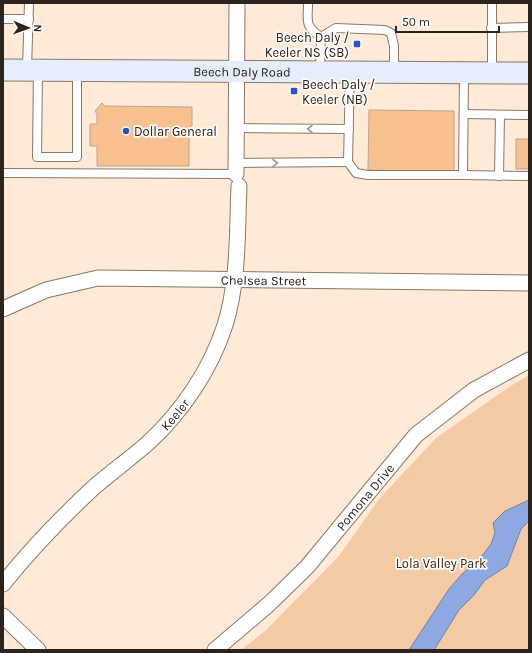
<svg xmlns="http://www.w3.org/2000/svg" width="532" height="653" font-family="Karla,sans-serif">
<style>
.green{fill:#f4caa5}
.water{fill:#8ea9e2;stroke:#7081a7}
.building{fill:#f7c08f;stroke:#baa594}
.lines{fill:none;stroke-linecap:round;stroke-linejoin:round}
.service-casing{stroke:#8a7767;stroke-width:10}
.minor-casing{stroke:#8a7767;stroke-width:17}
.secondary-casing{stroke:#8a7767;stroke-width:23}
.service{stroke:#fff;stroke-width:8}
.minor{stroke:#fff;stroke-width:15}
.secondary{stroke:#e6eefe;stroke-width:21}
.oneway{stroke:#a09c99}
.poi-dot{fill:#2b52c2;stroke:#fefaf6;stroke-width:1.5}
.labels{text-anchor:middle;stroke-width:3.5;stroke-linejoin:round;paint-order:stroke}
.poi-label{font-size:13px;fill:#2b231c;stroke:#fefaf6;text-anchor:start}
.street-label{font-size:13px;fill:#2b231c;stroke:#fefaf6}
.park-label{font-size:13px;fill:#3d2611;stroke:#fefaf6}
</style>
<rect width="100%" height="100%" fill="#ffe9d7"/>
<polygon class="green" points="529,375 529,649 241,650 265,631 339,556 379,499 436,438 509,387"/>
<polygon class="water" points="529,500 529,521 521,529 507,566 485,580 474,595 459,610 434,650 409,650 449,589 463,573 478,561 491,544 495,533 493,523 505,511"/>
<g class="building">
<polygon points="102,103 105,106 192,107 192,126 189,126 189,166 97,166 97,146 90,146 90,124 97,124 97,114 95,111"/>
<polygon points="369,110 454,111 454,172 368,170"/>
<rect x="516" y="139" width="13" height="30"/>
</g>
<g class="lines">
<defs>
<g id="service">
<path d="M308,3C308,21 304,26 321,37"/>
<polyline points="3,19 29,19"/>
<polyline points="491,28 529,27"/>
<polyline points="27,69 29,3"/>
<polyline points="38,71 37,157 77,157 77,71"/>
<polyline points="320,71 321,37 336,28 385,30 391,33 394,46 394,71"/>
<polyline points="350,72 348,162 356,173 368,175 463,175 464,73"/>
<polyline points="492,72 492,3"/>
<polyline points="464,114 529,115"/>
<polyline points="237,128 349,129"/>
<polyline points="236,163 348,162"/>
<polyline points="3,173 236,174"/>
<polyline points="463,175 529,176"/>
<polyline points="499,176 500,115"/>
</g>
<g id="minor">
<polyline points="236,174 237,3"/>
<path id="s1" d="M3,309L46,290L98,278L529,283"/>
<path id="s2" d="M3,584C30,550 60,519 92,489C110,473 130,459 148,443C182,412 211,369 225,325C239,280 237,232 239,186"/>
<polyline points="3,616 38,650"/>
<path id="s3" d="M215,650L269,604L307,567L416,435L474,390L529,360"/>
</g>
<g id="secondary">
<path id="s4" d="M3,70L529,73"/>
</g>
</defs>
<use href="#service" class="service-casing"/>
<use href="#minor" class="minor-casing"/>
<use href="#secondary" class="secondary-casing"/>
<use href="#service" class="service"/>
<use href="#minor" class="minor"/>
<use href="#secondary" class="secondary"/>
</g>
<defs><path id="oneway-chevron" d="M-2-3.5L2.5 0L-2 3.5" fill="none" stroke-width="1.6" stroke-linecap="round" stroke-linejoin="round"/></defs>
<g class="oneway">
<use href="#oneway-chevron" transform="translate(310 129) rotate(-180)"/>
<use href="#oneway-chevron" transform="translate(275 163)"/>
</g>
<g class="poi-dot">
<rect x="353" y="40" width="8" height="8" rx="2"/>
<rect x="290" y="87" width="8" height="8" rx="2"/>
<circle cx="126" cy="131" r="4"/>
</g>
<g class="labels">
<g class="poi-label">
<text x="349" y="42" text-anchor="end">Beech Daly /<tspan x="349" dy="15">Keeler NS (SB)</tspan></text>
<text x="302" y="89">Beech Daly /<tspan x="302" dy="15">Keeler (NB)</tspan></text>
<text x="134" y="136">Dollar General</text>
</g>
<g class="street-label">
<text dy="5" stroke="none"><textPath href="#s4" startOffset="239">Beech Daly Road</textPath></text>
<text dy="5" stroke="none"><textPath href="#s1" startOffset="266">Chelsea Street</textPath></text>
<text dy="5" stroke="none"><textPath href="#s2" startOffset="242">Keeler</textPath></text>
<text dy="5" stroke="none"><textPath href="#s3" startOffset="215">Pomona Drive</textPath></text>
</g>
<g class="park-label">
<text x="441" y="568">Lola Valley Park</text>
</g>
</g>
<rect width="532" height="653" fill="none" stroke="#2b231c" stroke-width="8"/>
<g transform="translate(28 28) rotate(92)" stroke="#fefaf6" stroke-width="3" paint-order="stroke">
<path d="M0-3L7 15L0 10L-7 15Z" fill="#2b231c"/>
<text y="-6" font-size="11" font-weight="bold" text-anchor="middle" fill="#2b231c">N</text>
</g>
<path d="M396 26v6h103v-6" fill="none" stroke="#2b231c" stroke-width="2"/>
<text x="402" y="26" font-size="12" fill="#2b231c" stroke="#fefaf6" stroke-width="3" paint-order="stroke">50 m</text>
</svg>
